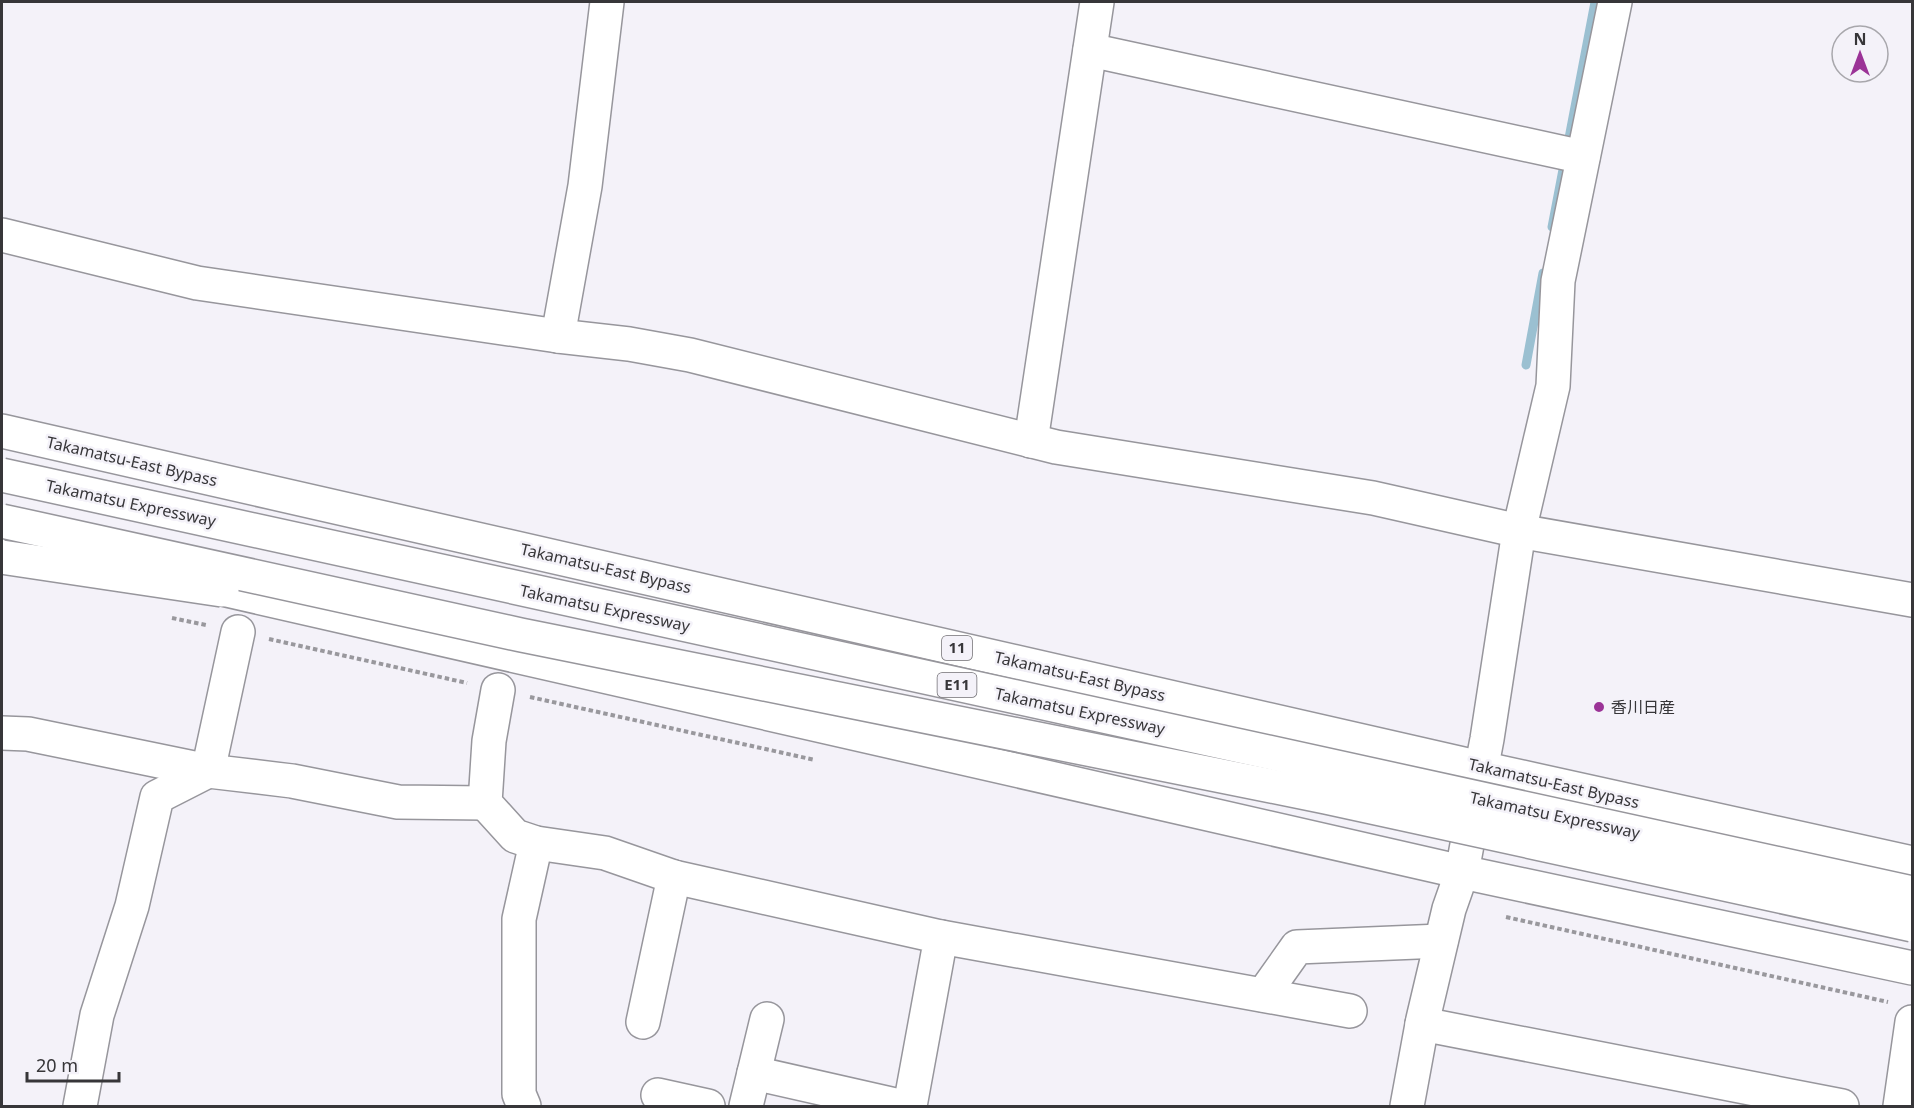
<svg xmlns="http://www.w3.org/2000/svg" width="1914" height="1108" font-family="'Noto Sans','Noto Sans JP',sans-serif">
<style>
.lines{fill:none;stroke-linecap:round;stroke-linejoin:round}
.stream{stroke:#9bc0d1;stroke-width:9}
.minor-casing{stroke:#97969c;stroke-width:36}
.highway-casing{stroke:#97969c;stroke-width:36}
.path{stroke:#99989d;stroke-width:4;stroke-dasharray:4.5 3;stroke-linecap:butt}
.minor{stroke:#fff;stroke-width:33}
.highway{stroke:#fff;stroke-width:33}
.highway-bridge-casing{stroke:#97969c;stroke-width:36;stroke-linecap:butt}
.highway-bridge{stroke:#fff;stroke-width:33}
.poi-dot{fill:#9b3397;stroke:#f4f2f9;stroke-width:2}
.labels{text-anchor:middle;stroke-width:5;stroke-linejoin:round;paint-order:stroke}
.shield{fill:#f4f2f9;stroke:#706e73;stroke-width:1.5}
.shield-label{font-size:15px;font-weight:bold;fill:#373639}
.street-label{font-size:16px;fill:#373639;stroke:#f4f2f9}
.poi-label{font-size:16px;fill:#373639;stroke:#f4f2f9;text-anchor:start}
</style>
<rect width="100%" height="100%" fill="#f4f2f9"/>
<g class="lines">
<g class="stream">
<polyline points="1552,227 1595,2"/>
<polyline points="1526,365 1543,273"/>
</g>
<defs>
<g id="minor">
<polyline points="1090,50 1583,157"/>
<polyline points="2,235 197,283 558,336 629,344 690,355 1056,447 1373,498 1519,531 1912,600"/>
<polyline points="558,336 585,186 607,2"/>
<polyline points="1031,441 1097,2"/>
<polyline points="238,632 208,771 292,781 398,802 485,803"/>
<polyline points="498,690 489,741 485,803 515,836 536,843 605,853 674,877 941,937 910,1106"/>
<polyline points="2,733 28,734 208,771"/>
<polyline points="941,937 1350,1011"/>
<polyline points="1263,995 1297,947 1441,941"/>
<polyline points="643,1022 674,877"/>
<polyline points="1422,1024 1842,1106"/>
<polyline points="754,1073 900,1106"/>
<polyline points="658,1095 708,1106"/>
<polyline points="80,1106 97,1015 132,906 157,797 208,771"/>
<polyline points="524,1106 519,1094 519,919 536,843"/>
<polyline points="746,1106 767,1019"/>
<polyline points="1407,1106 1423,1019 1449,909 1462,872 1471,823 1487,739 1519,531 1553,386 1558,281 1615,2"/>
<polyline points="1900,1106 1912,1022"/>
</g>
<g id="highway">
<polyline points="2,431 1481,768 1912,863"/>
<polyline points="2,539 64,553"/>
<polyline points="196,583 1462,872 1912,968"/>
</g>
</defs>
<use href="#minor" class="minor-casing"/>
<use href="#highway" class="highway-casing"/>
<g class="path">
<polyline points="172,618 206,625"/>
<polyline points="269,639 467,683"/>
<polyline points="530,697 815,760"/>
<polyline points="1506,917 1888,1002"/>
</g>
<use href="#minor" class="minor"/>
<use href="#highway" class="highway"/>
<defs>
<g id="highway-bridge">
<polyline points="2,475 1912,893"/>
<polyline points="2,521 521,635 1326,797 1912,925"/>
<polyline points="2,557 222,590"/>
</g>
</defs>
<use href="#highway-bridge" class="highway-bridge-casing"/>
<use href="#highway-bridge" class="highway-bridge"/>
</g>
<circle class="poi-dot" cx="1599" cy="707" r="6"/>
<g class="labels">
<g class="shield">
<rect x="942" y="636" width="30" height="24" rx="4.5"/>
<rect x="937.5" y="673" width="39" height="24" rx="4.5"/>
</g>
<g class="shield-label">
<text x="957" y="653">11</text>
<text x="957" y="690">E11</text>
</g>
<g class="street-label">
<text transform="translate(132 461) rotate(13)" y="6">Takamatsu-East Bypass</text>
<text transform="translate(131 503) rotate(12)" y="6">Takamatsu Expressway</text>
<text transform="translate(606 568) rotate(13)" y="6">Takamatsu-East Bypass</text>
<text transform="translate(605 608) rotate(12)" y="6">Takamatsu Expressway</text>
<text transform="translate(1080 676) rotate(13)" y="6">Takamatsu-East Bypass</text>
<text transform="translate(1080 711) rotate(12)" y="6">Takamatsu Expressway</text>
<text transform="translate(1554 783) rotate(13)" y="6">Takamatsu-East Bypass</text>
<text transform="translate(1555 815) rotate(12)" y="6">Takamatsu Expressway</text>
</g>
<g class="poi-label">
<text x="1611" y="713">香川日産</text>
</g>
</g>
<rect width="1914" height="1108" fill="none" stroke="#373639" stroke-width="6"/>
<g transform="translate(1860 54)"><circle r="28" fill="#f4f2f9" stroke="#a8a7ac" stroke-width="1.5"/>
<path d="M0-4.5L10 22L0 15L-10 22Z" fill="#9b3397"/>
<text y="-9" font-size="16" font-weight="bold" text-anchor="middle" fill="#373639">N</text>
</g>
<path d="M27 1072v9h92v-9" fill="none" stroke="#373639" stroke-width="3"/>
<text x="36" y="1072" font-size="18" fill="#373639" stroke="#f4f2f9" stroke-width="4.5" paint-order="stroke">20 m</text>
</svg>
